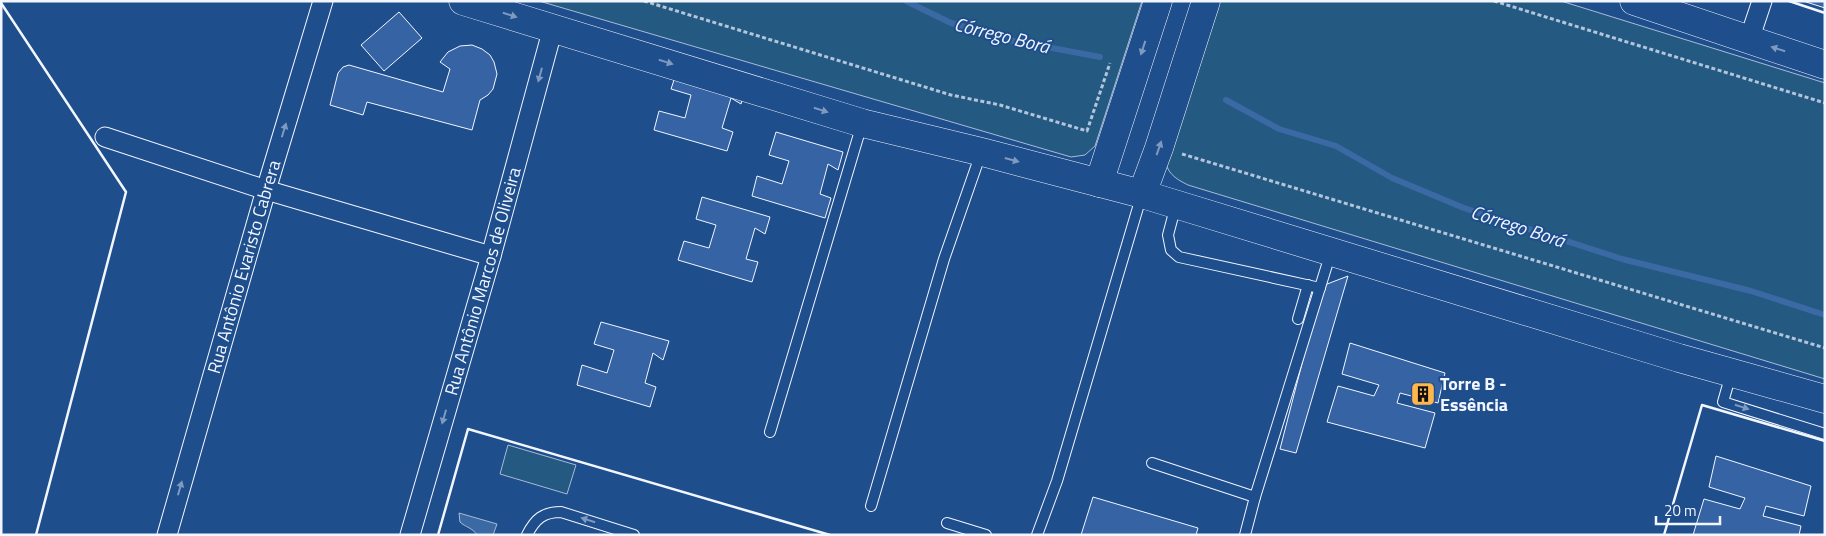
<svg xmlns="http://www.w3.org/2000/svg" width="1826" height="536" font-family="'Titillium Web',sans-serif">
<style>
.green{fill:#245a82;stroke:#a8bbd7}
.water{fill:#3b69a3;stroke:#a8bbd7}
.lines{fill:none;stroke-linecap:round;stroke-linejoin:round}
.stream{stroke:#3b69a3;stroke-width:6}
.building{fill:#3563a3;stroke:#f2f6ff}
.service-casing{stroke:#f2f6ff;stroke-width:12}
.minor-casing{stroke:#f2f6ff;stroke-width:21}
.primary-casing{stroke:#f2f6ff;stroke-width:29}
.path{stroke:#b3c4dc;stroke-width:3;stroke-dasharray:4 2.5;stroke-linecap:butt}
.service{stroke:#1f4e8c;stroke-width:10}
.minor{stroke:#1f4e8c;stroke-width:19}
.primary{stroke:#1f4e8c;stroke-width:28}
.wall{stroke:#f2f6ff;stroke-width:2.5}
.oneway{fill:#7e9ac0}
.labels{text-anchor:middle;stroke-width:4;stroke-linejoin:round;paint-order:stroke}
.street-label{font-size:18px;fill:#f2f6ff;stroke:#1f4e8c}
.poi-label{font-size:18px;font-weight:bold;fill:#f2f6ff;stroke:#1f4e8c;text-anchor:start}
.water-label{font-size:19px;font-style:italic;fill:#f2f6ff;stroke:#1f4e8c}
</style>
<rect width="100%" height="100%" fill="#1f4e8c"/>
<g class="green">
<polygon points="539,1 1142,1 1095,146 1085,155 1071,157"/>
<path d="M1212,1H1561L1825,83V379L1188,185C1174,178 1167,173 1164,157Z"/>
<polygon points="508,445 576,465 567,494 500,474"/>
</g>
<path class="water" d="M459,513L497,524L493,535H477C473,528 465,527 460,522Z"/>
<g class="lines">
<g class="stream">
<polyline points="906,1 951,23 1009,40 1100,57"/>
<polyline points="1226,100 1279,129 1336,146 1392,178 1464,208 1622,259 1751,291 1825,315"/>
</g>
</g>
<g class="building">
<polygon points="1803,1 1825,1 1825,8"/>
<polygon points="399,12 422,38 384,71 361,45"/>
<polygon points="472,45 482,49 490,55 494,62 497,74 493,89 488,95 480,100 472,130 367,102 363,115 330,105 338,73 343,67 349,65 443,92 450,69 440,62 448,52 460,46"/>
<polygon points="678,68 745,89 741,104 731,98 722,128 733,132 727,151 654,130 659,111 685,118 691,95 671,89"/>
<polygon points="776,132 843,152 838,170 828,164 820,194 831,198 825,218 752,196 757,176 782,184 789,161 769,155"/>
<polygon points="702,197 770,217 765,234 755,228 746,259 758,262 752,282 678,260 684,241 709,248 716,225 696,219"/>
<polygon points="1348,276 1296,453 1280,449 1322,286"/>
<polygon points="601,322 669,341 663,360 653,353 645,383 656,387 650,407 577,385 582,365 607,373 614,350 594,344"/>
<polygon points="1350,343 1445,373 1438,403 1400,393 1397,403 1435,413 1425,448 1327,422 1338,386 1374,396 1379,385 1342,374"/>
<polygon points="1716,456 1811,486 1804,516 1766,506 1763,516 1801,526 1799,535 1693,535 1704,499 1740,509 1745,498 1709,487"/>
<polygon points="1093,497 1198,528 1196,535 1081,535"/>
</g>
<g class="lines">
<defs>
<g id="service">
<polyline points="1176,205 1168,235 1171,250 1179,257 1320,288"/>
<polyline points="1298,319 1308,285"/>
<polyline points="1731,374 1723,402 1825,434"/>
<polyline points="770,432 862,124"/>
<polyline points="1152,463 1255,497"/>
<polyline points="871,506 944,259 981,153"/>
<polyline points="947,523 986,535"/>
<path d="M527,535C535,519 543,512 561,512L634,535"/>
<polyline points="1037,535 1057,481 1142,194"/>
<polyline points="1245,535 1255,497 1331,252"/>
</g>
<g id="minor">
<polyline points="1749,40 1762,1"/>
<polyline points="105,137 266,190 491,256"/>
<path id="s1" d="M167,535L266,190L323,1"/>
<path id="s2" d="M410,535L491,256L553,28"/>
</g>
<g id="primary">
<polyline points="463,1 862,123 982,152 1142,194 1679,358 1825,399"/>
<polyline points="1634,1 1825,65"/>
<polyline points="1099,183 1158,1"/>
<polyline points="1142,194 1159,148 1206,1"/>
</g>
</defs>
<use href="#service" class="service-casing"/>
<use href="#minor" class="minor-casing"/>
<use href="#primary" class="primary-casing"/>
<g class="path">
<polyline points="644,1 951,95 1000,105 1087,131 1110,63"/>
<polyline points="1494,1 1825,103"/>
<polyline points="1182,154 1825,348"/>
</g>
<use href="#service" class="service"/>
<use href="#minor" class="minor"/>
<use href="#primary" class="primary"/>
<g class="wall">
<polyline points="1789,1 1825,13"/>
<polyline points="1,3 126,192 36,535"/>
<polyline points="438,535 468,429 830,535"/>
<polyline points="1664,535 1702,405 1825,441"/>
</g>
</g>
<defs><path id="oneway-solid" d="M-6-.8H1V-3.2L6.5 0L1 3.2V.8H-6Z" transform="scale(1.25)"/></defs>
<g class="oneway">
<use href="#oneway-solid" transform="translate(510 15) rotate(17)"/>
<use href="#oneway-solid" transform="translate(1143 48) rotate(108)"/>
<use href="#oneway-solid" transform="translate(1778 49) rotate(-162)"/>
<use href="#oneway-solid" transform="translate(666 62) rotate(17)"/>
<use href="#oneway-solid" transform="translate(540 75) rotate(105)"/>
<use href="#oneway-solid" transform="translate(821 110) rotate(17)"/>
<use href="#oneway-solid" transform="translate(284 130) rotate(-73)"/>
<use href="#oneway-solid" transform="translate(1159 148) rotate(-71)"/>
<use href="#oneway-solid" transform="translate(1012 160) rotate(15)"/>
<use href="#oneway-solid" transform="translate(1742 407) rotate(18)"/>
<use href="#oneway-solid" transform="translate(444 417) rotate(106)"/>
<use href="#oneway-solid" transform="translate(180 488) rotate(-74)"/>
<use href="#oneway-solid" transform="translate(588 520) rotate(-163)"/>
</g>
<defs>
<symbol id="building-square" viewBox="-11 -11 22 22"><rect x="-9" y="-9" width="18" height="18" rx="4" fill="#ffb74d" stroke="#1f4e8c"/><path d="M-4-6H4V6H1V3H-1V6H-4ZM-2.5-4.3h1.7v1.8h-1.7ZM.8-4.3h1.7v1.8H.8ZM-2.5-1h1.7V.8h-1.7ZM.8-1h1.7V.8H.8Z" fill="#111"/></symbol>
</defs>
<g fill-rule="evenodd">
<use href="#building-square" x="1409" y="380" width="28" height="28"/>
</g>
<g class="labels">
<g class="street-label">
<text dy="6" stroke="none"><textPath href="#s1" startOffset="279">Rua Antônio Evaristo Cabrera</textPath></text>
<text dy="6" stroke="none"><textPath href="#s2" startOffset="264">Rua Antônio Marcos de Oliveira</textPath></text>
</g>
<g class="poi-label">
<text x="1440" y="390">Torre B -<tspan x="1440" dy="21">Essência</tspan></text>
</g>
<g class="water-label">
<text transform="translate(1002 35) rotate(14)" y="7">Córrego Borá</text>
<text transform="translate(1518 226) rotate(18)" y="7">Córrego Borá</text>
</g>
</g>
<rect width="1826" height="536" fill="none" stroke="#f2f6ff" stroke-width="5"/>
<path d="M1656 516v8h64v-8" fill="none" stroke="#f2f6ff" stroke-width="2.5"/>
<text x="1664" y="516" font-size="15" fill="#f2f6ff" stroke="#1f4e8c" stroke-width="4" paint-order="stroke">20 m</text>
</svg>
